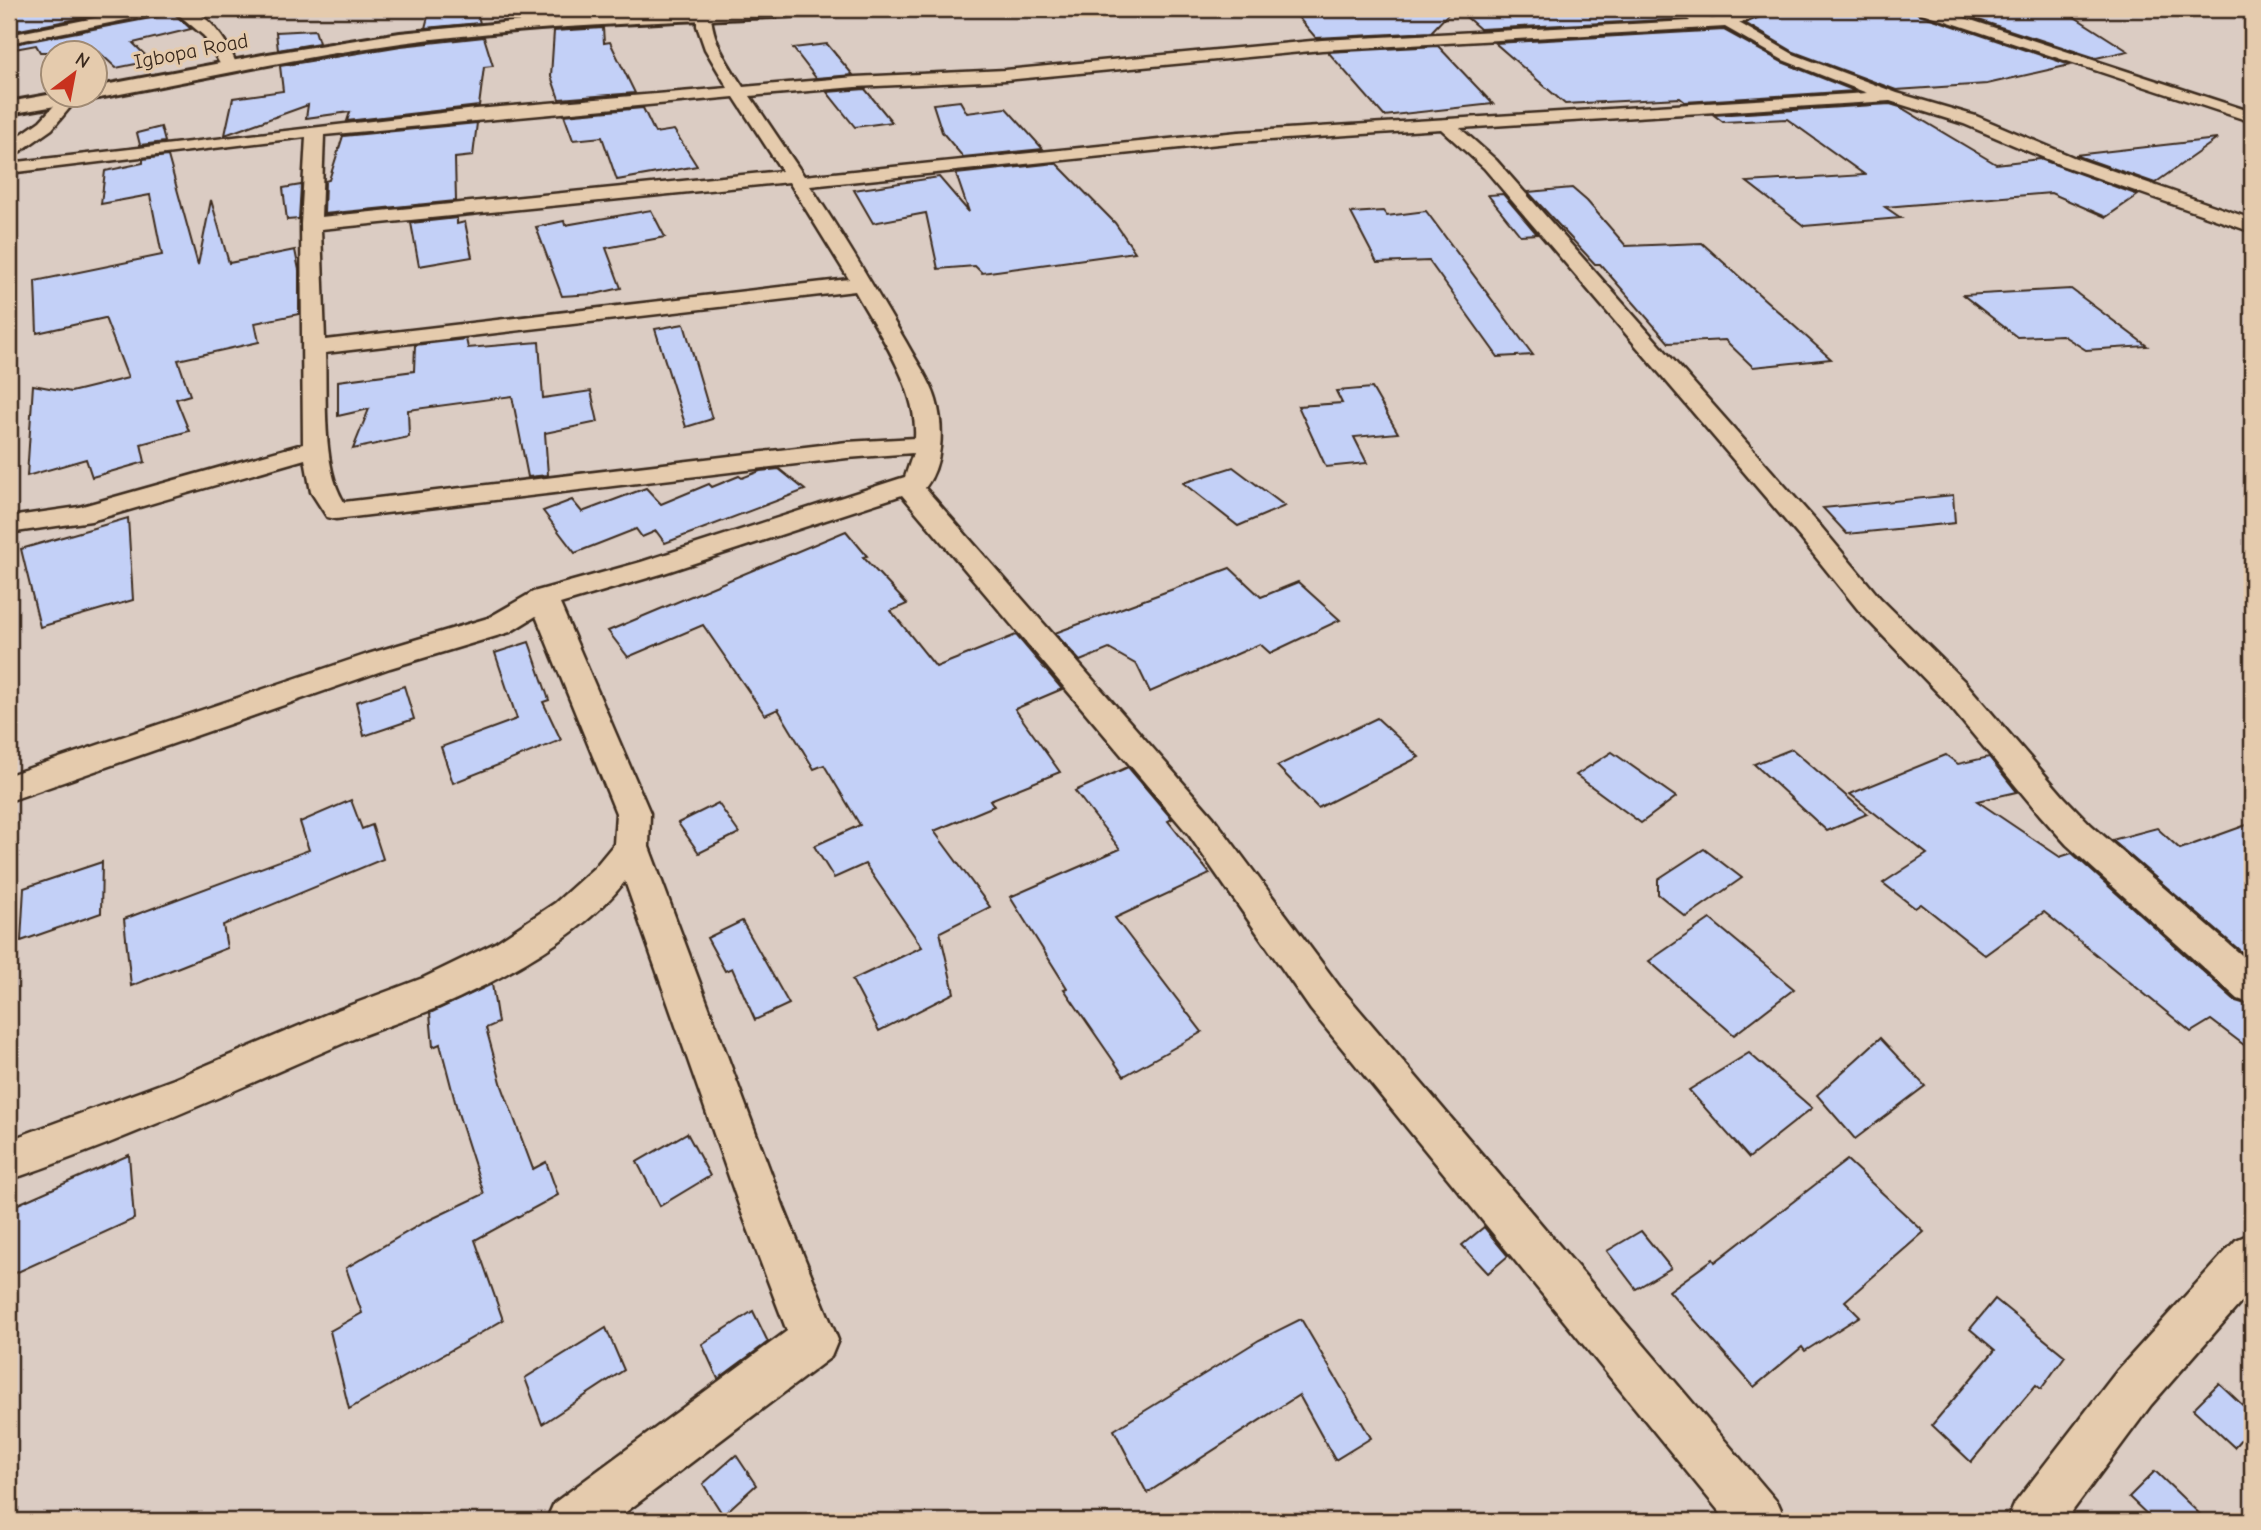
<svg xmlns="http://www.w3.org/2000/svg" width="2261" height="1530" font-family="'Comic Neue',sans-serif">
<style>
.building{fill:#c3d0f7;stroke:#3b2a1e;stroke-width:2}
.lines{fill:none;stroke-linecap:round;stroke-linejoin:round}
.minor-casing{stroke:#3b2a1e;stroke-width:5}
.tertiary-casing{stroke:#3b2a1e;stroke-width:6}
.minor{fill:#e5cbad;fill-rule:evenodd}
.tertiary{fill:#e5cbad;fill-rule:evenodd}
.labels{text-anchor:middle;stroke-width:6;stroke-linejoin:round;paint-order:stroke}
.far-street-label{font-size:21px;fill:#3b2a1e;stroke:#e5cbad}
</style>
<rect width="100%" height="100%" fill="#dbccc3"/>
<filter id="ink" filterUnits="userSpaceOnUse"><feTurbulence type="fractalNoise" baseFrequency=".0143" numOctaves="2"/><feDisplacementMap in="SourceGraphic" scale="14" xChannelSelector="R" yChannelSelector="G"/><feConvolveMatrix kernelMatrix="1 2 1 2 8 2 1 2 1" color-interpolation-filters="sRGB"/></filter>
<g filter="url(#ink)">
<g class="building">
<polygon points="9,9 128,9 9,32"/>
<polygon points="430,9 476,9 480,23 425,28"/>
<polygon points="555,9 602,9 602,13 555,16"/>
<polygon points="1291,9 1453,9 1431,32 1316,38"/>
<polygon points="1457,9 1744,9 1712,16 1692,11 1685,15 1684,19 1480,29"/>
<polygon points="1779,9 1914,9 1918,14 2070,65 1987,84 1896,90 1794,52 1745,23"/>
<polygon points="1945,9 2062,9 2128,51 2096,58"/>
<polygon points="170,10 191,29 133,43 151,61 116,68 99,52 40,52 36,45 9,50 9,45 161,16"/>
<polygon points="603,28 604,43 610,42 635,93 559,99 551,76 554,31"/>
<polygon points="315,30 319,43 278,50 276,32"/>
<polygon points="1724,30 1782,62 1855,91 1685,102 1680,98 1565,104 1495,43"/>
<polygon points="484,37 493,66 484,67 479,106 347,121 350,112 306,118 308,105 225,135 233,98 283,91 280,66 401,46"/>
<polygon points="827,44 853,75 816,78 793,48"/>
<polygon points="1438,46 1493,104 1384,116 1328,52"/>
<polygon points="865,89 892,122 855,127 827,92"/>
<polygon points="960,101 967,113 1006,108 1043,149 963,157 942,132 933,104"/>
<polygon points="1890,104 1900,107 1996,164 2040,159 2138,195 2106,217 2051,193 1885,207 1901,218 1804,226 1747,182 1865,175 1787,119 1723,122 1714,115"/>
<polygon points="643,108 655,133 674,130 697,166 617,180 602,137 573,140 564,115"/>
<polygon points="477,123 473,156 455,158 456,201 324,214 325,181 329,180 343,136"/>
<polygon points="161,127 165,142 140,145 137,133"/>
<polygon points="2217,139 2155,183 2075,155"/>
<polygon points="168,156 198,265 211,200 229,263 295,250 299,270 299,314 255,323 259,342 178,360 190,395 176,399 189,431 141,444 145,462 92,477 86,459 27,476 33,385 71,392 128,378 105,318 37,333 35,281 162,255 150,195 101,204 105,171 143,163 143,159"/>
<polygon points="1056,163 1115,223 1135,252 982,273 975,266 938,269 926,213 873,223 854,190 939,177 969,212 956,174"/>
<polygon points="301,185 299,219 287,220 283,188"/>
<polygon points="1572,188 1587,201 1626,246 1702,243 1831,359 1753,367 1725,340 1669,343 1600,264 1595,264 1528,192"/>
<polygon points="1503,194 1537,234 1520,235 1488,195"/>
<polygon points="651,210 665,237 606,248 621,288 595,294 562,296 536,227 564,221 565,225"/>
<polygon points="1383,211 1387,216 1426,211 1533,355 1498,357 1429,261 1377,263 1351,213"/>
<polygon points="457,218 457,224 465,222 472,257 419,266 411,223"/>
<polygon points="2071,289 2147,346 2086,350 2062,335 2017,337 1963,295"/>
<polygon points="684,324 712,419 686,427 655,329"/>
<polygon points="466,339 468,348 539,342 543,398 591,391 598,422 545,433 548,475 528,477 512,396 408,410 409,437 353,449 369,409 338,416 338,381 414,371 415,345"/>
<polygon points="1372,388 1398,433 1354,437 1367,463 1326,467 1298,406 1342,403 1336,391"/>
<polygon points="1233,467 1285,506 1238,526 1183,483"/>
<polygon points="779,469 805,490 665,543 656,531 642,537 636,529 575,553 543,511 572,500 582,512 646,488 661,504 709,484 712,487 739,476 742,478 760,471"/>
<polygon points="1953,495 1955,523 1847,534 1823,508"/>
<polygon points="128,518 133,600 40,627 21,549"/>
<polygon points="846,531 867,556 863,557 907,604 891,611 936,667 1016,635 1062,689 1015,709 1060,772 990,800 994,806 934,831 990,907 940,932 954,993 879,1031 852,980 922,947 865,864 834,878 814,846 860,825 824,765 814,769 778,709 765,715 703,625 628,657 608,631"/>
<polygon points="1230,568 1261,597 1298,582 1340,620 1270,653 1260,644 1150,692 1137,665 1109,649 1080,661 1055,633"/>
<polygon points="529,642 549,700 543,702 561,740 453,783 441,747 517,719 495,653"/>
<polygon points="404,686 414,719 364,736 356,702"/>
<polygon points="1377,718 1419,757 1318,808 1277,766"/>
<polygon points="1792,749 1867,814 1827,831 1754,764"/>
<polygon points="1612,752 1676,797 1641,823 1576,775"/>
<polygon points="1946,755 1958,764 1989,757 2017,792 1977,801 2060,857 2072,853 2236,1001 2252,1006 2252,1051 2211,1020 2191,1032 2044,912 1985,955 1921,904 1915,908 1883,883 1927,854 1850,794"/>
<polygon points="1128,767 1172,819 1168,821 1210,874 1115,918 1202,1032 1124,1076 1064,989 1067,988 1010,897 1120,849 1075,791"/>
<polygon points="351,800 362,829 372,825 383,859 223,925 227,948 131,986 124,919 309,850 300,822"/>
<polygon points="718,803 739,833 699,853 678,823"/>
<polygon points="2252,823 2252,961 2112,840 2157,828 2180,849"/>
<polygon points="1704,849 1742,878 1686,917 1658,894 1658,879"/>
<polygon points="102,862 101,913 21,941 24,888"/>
<polygon points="1710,919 1794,989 1734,1035 1649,961"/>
<polygon points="742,921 789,1004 755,1020 732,968 725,971 707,938"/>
<polygon points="492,984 498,1023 486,1028 502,1086 533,1169 546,1162 558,1195 475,1240 503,1320 349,1409 330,1331 362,1313 346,1268 421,1224 484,1194 458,1113 440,1044 433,1047 430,1013"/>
<polygon points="1880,1038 1925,1086 1855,1139 1817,1095"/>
<polygon points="1749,1053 1812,1108 1749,1158 1689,1090"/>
<polygon points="687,1133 710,1176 660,1206 637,1162"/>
<polygon points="129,1155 134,1219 9,1276 9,1208"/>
<polygon points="1847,1160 1924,1232 1845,1301 1860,1316 1805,1351 1802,1347 1754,1387 1669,1291 1713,1259 1715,1262"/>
<polygon points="1484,1227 1508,1256 1488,1273 1462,1245"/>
<polygon points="1641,1231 1671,1268 1636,1289 1607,1251"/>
<polygon points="1995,1299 2065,1356 2041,1389 2036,1385 1971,1462 1932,1425 1995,1350 1970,1329"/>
<polygon points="753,1311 768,1342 718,1379 702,1344"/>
<polygon points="1301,1319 1371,1438 1335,1460 1299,1395 1147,1493 1114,1430 1259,1340"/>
<polygon points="606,1328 624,1370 542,1424 525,1378"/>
<polygon points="2219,1383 2252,1414 2252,1427 2234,1447 2193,1409"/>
<polygon points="736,1455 756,1485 723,1515 703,1484"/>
<polygon points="2155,1471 2207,1521 2154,1521 2129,1497"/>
</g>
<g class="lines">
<defs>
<g id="minor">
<polygon points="140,9 167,9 160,13 9,43 9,35"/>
<path d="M172,9C177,9 184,8 189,9C211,16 230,46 237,66L235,69H223L204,36Z"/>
<path d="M1755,9H1776L1739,23L1793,54L1897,93L1976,116L2073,157L2252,219V232L2061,165L1964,124L1890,101L1460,128L1496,160L1822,528L1880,598L1964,681L2064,797L2091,825L2252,964V1004L2238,999L2067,845L2040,815L1942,697L1860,612L1802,540L1484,168L1441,129L1238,142L810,186C845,238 875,289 906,342C916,361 930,379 936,400C944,427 943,465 925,488L1213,817L1339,986L1778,1503L1786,1521H1727L1311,1010L1189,835L902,495L661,574L560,604L650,813L649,847L784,1208L838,1340L831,1357L614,1521H546L554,1503L787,1331L740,1208L625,881C586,933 510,974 452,1001C420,1016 385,1026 353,1039C239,1088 126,1140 9,1180V1140L174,1079L327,1014L423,978L495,943L555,903L595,867L614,844L616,813L536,616L510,632L390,668L9,801V775L368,654L488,618L533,592L641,562L905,477L913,453L847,458L336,519L327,517L311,492L305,459L91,521L9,533V517L79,507L303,444L301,224L306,137L9,173V163L476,109L728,88L705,49L697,26V16L704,12L711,16C713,43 729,65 743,87L855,77L1006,70L1322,40L1690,21L1686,17L1693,13L1712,19ZM1725,27L1783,60L1867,93L1238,132L804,176L750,96L855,87L1006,80L1322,50ZM734,97L782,171L321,217L324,135ZM789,182L849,279L325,340L321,229ZM855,291C879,334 918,388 915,438L847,442L344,502C321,466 327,396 325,353Z"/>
<polygon points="1917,9 1937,9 2252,112 2252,122 1919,12"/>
<polygon points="63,96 75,96 77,99 52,129 15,155 9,156 9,143 40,121"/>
<polygon points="2252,1233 2252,1290 2151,1405 2065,1521 2007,1521 2015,1503 2117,1371 2236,1240"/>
</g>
<path id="tertiary" d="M738,9H848L840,14C693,21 546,24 401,43C269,61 140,93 9,114V102L53,94H94V87L268,54L400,33L543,19Z"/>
</defs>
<use href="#minor" class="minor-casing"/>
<use href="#tertiary" class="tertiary-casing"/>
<use href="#minor" class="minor"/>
<use href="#tertiary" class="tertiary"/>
</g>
</g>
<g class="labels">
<g class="far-street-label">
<text transform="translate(191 51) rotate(-11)" y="7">Igbopa Road</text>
</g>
</g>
<rect width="2261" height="1530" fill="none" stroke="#e5cbad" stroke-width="35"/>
<rect x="18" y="18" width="2226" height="1495" fill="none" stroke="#3b2a1e" stroke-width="2.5" filter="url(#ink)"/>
<g transform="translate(74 74) rotate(32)"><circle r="33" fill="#e5cbad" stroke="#a18b74" stroke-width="2"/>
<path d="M0-5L12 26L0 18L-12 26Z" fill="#c8321e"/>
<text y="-10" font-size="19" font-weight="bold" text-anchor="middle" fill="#3b2a1e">N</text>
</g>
</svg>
